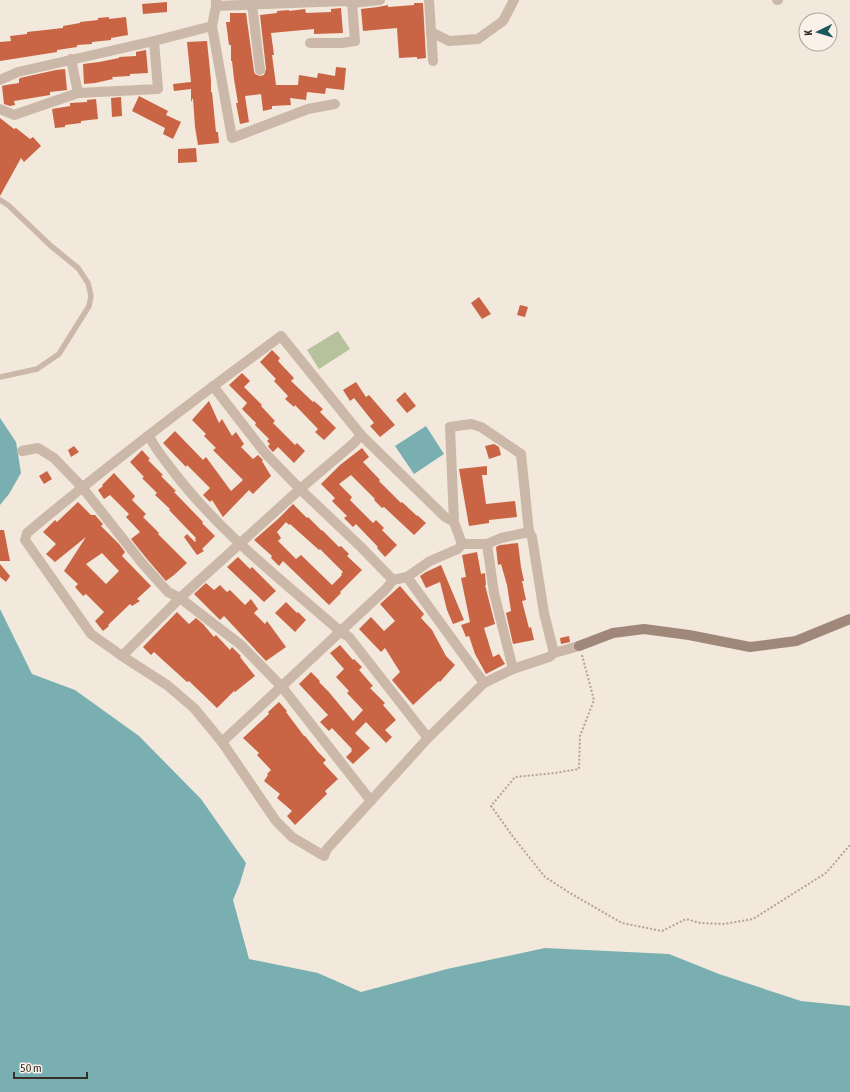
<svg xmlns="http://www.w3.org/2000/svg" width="850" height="1092" font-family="'Asap Condensed',sans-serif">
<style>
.green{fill:#b6c29c}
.water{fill:#7aafb1}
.building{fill:#c96444;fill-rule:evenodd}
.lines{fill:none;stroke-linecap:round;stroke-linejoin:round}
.path{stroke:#b7a292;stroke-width:2;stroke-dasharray:2 2;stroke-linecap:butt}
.lane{stroke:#cbb8a8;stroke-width:5.5}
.street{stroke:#cbb8a8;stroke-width:10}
.secondary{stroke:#9f8779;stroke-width:10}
</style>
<rect width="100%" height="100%" fill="#f3e8dc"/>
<polygon class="green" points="338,331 350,349 319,369 307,350"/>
<g class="water">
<polygon points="0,418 16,442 21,473 9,494 0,505"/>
<polygon points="426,426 444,454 414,474 395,446"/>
<polygon points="0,609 32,674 75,690 139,736 201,799 246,863 240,883 233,900 249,959 318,973 361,992 447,969 545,948 669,954 719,974 801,1001 850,1006 850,1092 0,1092"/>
</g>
<g class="building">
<polygon points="167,2 167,12 143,14 142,4"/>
<polygon points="414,3 423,3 426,58 417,59 417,57 399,58 397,28 363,31 361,9 378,7 388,5 388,7 414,5"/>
<polygon points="341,8 343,33 314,34 314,29 271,33 274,55 272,55 276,85 298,85 299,75 317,78 318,73 335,76 336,67 346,68 344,90 326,88 325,94 307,92 306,100 290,98 291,105 272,106 272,109 263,111 261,94 245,96 249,122 240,124 236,103 238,103 234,79 232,61 231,61 231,45 229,45 226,22 230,22 230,13 246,13 254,71 255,74 260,76 264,75 266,69 260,15 277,13 277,11 289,10 289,11 305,9 306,13 331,12 331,9"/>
<polygon points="109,17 109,19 126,17 128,35 111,38 111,40 92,42 92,44 77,45 77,47 57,50 57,52 0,61 0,42 11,41 10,36 27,34 27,32 63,28 63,26 80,23 80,22 98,20 98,18"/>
<polygon points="207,41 211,81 211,92 212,92 216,132 218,132 219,143 198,145 195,127 193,98 191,102 191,89 174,91 173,84 191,82 187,42"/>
<polygon points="146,50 148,73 130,74 130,76 112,77 113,79 95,83 84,84 83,64 99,62 119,58 119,57 136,56 136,52"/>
<polygon points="65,69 67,90 50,92 50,95 14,101 15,105 10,106 4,104 2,86 6,85 19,83 19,79 20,78 56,70"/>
<polygon points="139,96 168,111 166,115 181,122 173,139 163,134 165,128 132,111"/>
<polygon points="121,97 122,116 112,117 111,98"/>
<polygon points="96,99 98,119 81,121 81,123 65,125 65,127 55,128 52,109 70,106 70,103 87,102 87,100"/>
<polygon points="0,118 14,129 16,128 30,139 33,137 41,146 24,162 21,158 0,196"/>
<polygon points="196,148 197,162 178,163 178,149"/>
<polygon points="479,297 491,314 482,319 471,303"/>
<polygon points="520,305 528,307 525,317 517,315"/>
<polygon points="272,350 280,358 278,361 294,378 291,381 313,402 314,401 323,409 320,412 336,428 324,440 315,432 318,429 295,405 294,407 285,399 288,396 274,381 276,379 260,362"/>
<polygon points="242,373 250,381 244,387 262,405 261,406 275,421 273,423 295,445 297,443 305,451 294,463 278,447 273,452 270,449 268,446 270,444 267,441 269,439 255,425 256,423 242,409 247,403 229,385"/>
<polygon points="356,382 366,397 369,395 395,425 380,437 370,426 374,423 354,398 350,401 343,390"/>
<polygon points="405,392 416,406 407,413 396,400"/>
<polygon points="209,401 219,423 222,419 232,436 236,432 244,444 241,447 253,459 258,455 263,460 262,461 271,476 253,494 249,490 223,517 212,500 210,502 203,495 210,488 187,465 186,467 163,443 175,431 203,460 206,457 231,491 243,480 213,450 216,448 204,436 206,434 192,420"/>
<polygon points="494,444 499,447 501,455 489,459 485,446"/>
<polygon points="74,446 79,452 71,457 68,450"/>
<polygon points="362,448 369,457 363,462 380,480 379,481 401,503 402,502 417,516 417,515 426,523 414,535 384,507 382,508 374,500 375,499 351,475 339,484 352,497 350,500 373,523 376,520 384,528 382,530 397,545 385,557 377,548 378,547 356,524 353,527 344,518 347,516 332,501 335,498 321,484 340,465"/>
<polygon points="142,450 150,459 148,460 163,475 161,476 176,491 174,492 203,522 202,523 215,536 202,549 204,551 197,555 184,537 187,534 195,542 196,541 195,539 196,538 169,510 170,509 155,495 157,493 142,478 144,477 130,462"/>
<polygon points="487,466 487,475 482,475 486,504 515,501 517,517 489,520 489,523 469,526 459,469"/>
<polygon points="47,471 52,479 44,484 39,476"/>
<polygon points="114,473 135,496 132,500 146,514 143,517 159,533 158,534 187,563 174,575 166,581 147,559 131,539 140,532 126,517 129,514 110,495 104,499 98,490 103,486 102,485"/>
<path d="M78,502L91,515H95L102,523L103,524L101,526L119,544L125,552L122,556L151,586L137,599L140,601L132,606L130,604L108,625L109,626L103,631L95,621L104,612L86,594L83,596L75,587L78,584L64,571L86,537L55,562L46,554L56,544L43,532L55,520L57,522ZM102,553L119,571L106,584L86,564Z"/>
<path d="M293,504L307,518L308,517L322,531V530L339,547L341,546L349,554L347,556L362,570L340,592L341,593L329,605L283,561L279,566L271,558L272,556L254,540L278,519ZM286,522L289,525L290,524L319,550L320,549L343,572L341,574L342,575L332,585L301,555L296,559L278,541L281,538L277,532Z"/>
<polygon points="0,530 4,530 10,561 0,561"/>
<polygon points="518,543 521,567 524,581 522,581 526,600 522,601 529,628 531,627 534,640 513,644 506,613 511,611 507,585 501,564 498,565 496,547 500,545"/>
<polygon points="477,552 481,574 485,573 486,585 485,585 495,624 484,628 493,657 499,654 505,664 486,674 475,654 469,636 466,637 461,625 470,622 461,578 466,577 462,555"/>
<polygon points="238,557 250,569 252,567 276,591 264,602 227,567"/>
<polygon points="0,564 10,576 6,582 0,577"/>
<polygon points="441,565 464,620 453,624 447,610 440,582 426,588 420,576 426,572"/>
<polygon points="206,583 214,590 220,585 227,592 230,590 245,605 251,599 258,609 254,613 265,624 267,621 286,647 266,661 224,616 220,620 194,594"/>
<polygon points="400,586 424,614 421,618 432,630 446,656 455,665 440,682 439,681 413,705 392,680 400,672 385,648 381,652 359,629 371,617 384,631 395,621 380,604"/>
<polygon points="286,602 297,613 298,612 306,620 295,632 275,613"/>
<polygon points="177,612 189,624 196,618 203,624 214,637 216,635 230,650 232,647 241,656 240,657 255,676 235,692 234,691 217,708 189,681 187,682 154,652 151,655 143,647"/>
<polygon points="569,636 570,642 561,644 560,638"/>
<polygon points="340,645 353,660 354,659 362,667 359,670 373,686 370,688 385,703 383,705 396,720 385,730 392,737 386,743 366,722 355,733 370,748 353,764 346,757 352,751 351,750 352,749 332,728 329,731 320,722 328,715 299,684 311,672 320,681 319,682 328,691 353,721 363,710 347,693 349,691 336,677 344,669 330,653"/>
<polygon points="279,702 287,711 286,712 304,736 305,736 318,752 326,760 323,763 338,779 325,791 327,794 295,825 287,816 292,811 277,798 280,794 264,781 268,775 267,774 271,770 257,755 259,753 243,738 269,714 268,712"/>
</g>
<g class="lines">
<polyline class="path" points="582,655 594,700 580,736 579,769 555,773 515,777 491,806 514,838 545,877 570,893 622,923 662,931 686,919 700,923 724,924 753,919 826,873 850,845"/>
<polyline class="lane" points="0,200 8,205 51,246 78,268 88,283 91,296 89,306 59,354 37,369 0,377"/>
<g class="street">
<polyline points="216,0 216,6 212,26 232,138 308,109 335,104"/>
<polyline points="429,0 433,61"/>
<polyline points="777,0 778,0"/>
<polyline points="252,4 260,70"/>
<polyline points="216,6 345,1 352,3 380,0"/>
<polyline points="431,32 449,41 478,39 503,21 514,0"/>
<polyline points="310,43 342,43 355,41 352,3"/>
<polyline points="71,59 78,93"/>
<polyline points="0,80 18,72 154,41 212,26"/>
<polyline points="0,109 14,115 78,93 158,89 154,41"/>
<polyline points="213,386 265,453 300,489 360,546 393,580"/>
<path d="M149,436C155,449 165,460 173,471C220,533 283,581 341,632L349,637L428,738"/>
<polyline points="22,451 38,448 54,458 82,487 142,563 168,592 180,598 241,645 282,687 371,801"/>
<path d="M454,522L445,517L361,435L281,336C195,399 109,464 27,533L25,540L91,634L122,656L167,685L194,708L222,742L276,821L292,837L324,856L327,849L428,738L484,683L513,669L549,657L554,653L579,646"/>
<polyline points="462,544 454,522 450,427 471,424 481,427 521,454 529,532 532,537 544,613 554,653"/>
<polyline points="487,544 494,593 513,669"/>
<polyline points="407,577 484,683"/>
<polyline points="122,656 180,598 300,489 354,443 361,435"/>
<polyline points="222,742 386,589 393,580 407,577 430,561 458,549 462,544 487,544 501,538 529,532"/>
</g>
<polyline class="secondary" points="579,646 613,633 644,629 689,635 750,647 796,641 850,619"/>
</g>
<g transform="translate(818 32) rotate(265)"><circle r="19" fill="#faf2e9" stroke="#aca39c"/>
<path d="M0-3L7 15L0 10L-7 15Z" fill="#1c575b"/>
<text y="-6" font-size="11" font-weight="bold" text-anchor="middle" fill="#382d28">K</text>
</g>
<path d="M14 1072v6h73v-6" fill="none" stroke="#382d28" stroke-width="2"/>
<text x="20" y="1072" font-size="12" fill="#382d28" stroke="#faf2e9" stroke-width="3" paint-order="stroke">50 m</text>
</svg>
